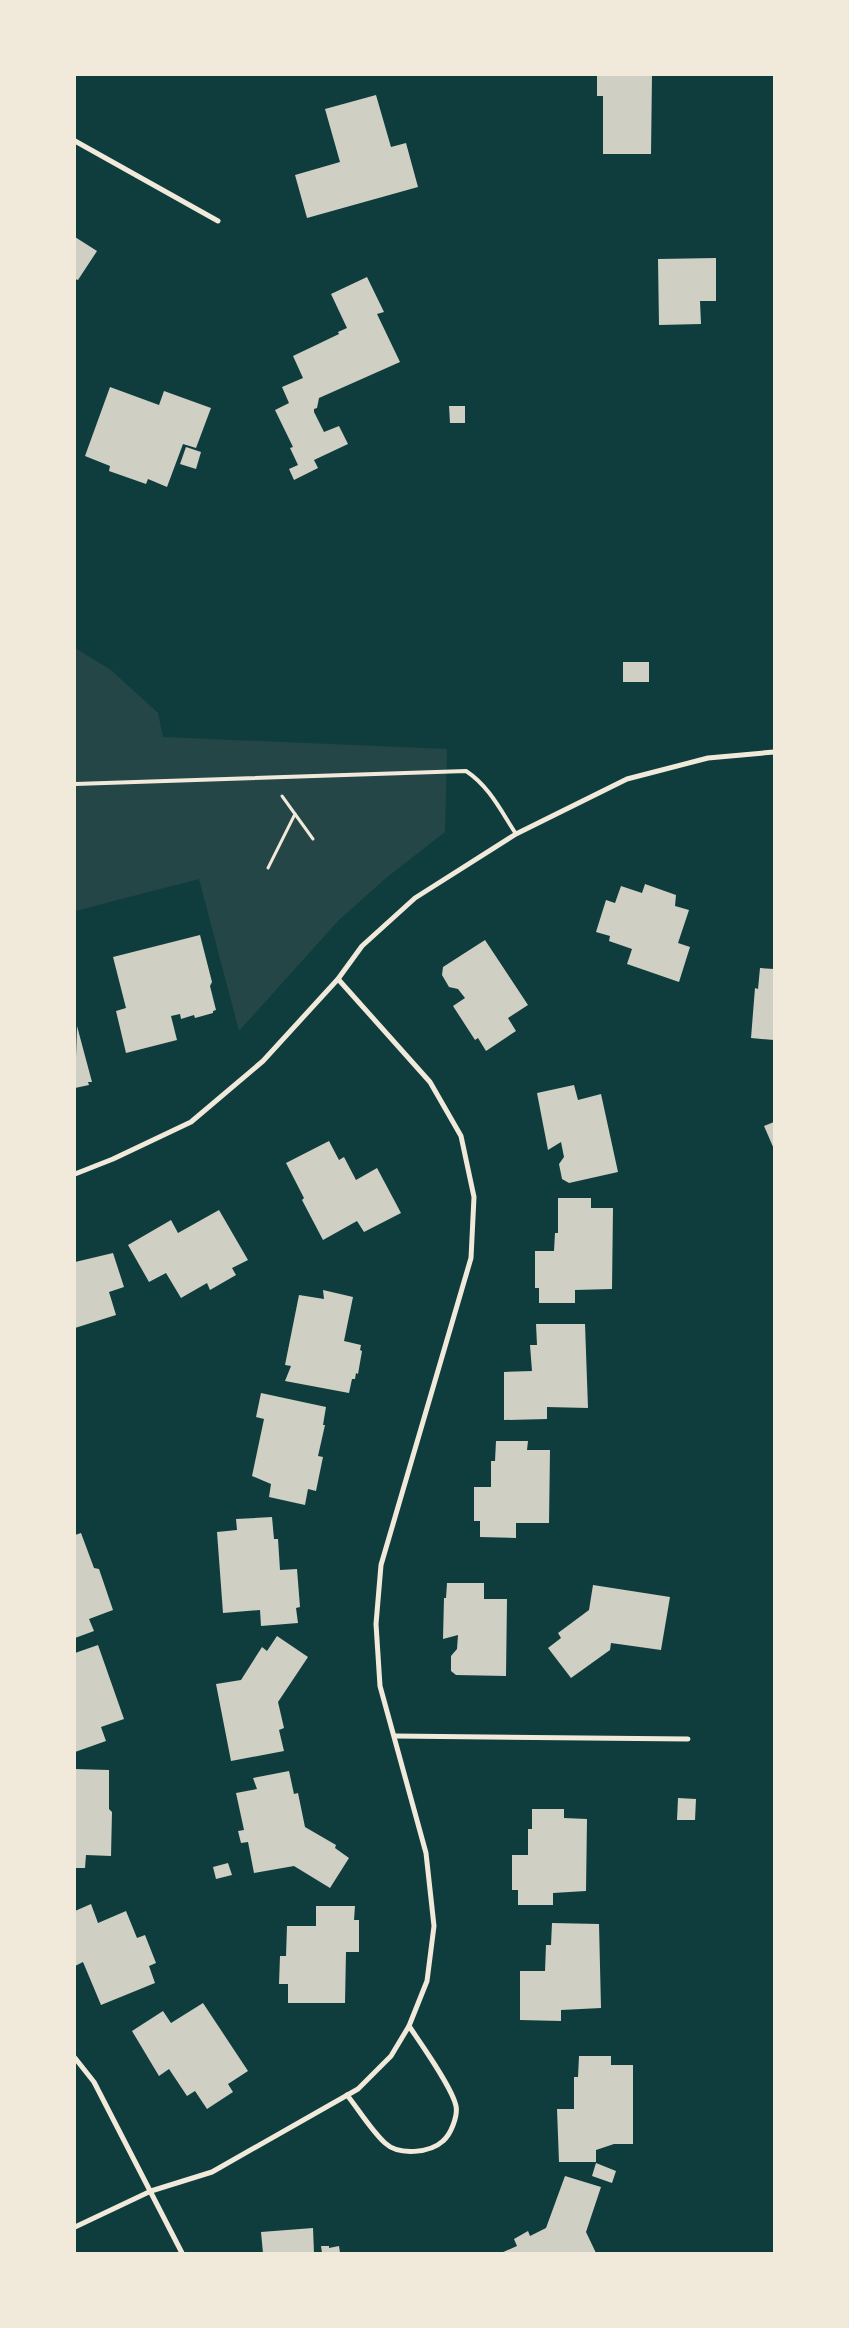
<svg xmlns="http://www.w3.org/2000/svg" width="849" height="2328" font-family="'Source Sans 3',sans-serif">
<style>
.green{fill:#244646}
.building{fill:#cfcfc3}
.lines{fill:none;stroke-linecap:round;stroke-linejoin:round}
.path{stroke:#f1e9da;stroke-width:3}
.service{stroke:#f1e9da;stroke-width:4}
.minor{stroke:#f1e9da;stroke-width:5}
</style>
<rect width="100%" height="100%" fill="#0f3d3e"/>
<polygon class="green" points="75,648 111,670 158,713 163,737 447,749 445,832 386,878 339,920 239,1031 199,879 75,911"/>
<g class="building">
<polygon points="597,75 652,75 651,154 603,154 603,96 597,96"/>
<polygon points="376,95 391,147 406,143 418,187 307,218 295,175 340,162 325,109"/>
<polygon points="75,237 97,251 78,280 75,279"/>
<polygon points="716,258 716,301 700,301 701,324 659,325 658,259"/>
<polygon points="367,277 384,312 377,314 400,362 319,398 317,408 314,409 314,412 324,432 339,426 348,444 314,460 318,468 294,480 289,469 298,465 290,448 293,447 275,410 289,403 282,387 303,378 293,356 339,334 338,332 347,328 331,294"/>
<polygon points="110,387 159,405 164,391 211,408 196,448 183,444 167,487 148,479 146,484 109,471 110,466 85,456"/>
<polygon points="449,406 465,406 465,423 450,423"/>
<polygon points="186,447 201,452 196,469 180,464"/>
<rect x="623" y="662" width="26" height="20"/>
<polygon points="645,884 676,895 675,906 689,910 678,943 690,947 679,982 627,964 632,949 609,941 610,936 596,932 606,900 615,903 621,886 642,893"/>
<polygon points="200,935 212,982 210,986 216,1010 213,1011 213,1013 195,1018 194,1015 181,1019 180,1014 171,1016 177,1040 126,1053 116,1011 126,1008 113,957"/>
<polygon points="485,940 528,1005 508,1018 516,1031 486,1051 478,1038 475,1040 453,1006 465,998 458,989 449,987 442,975 443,967"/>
<polygon points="760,968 774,969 774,1040 751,1038 755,988 758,989"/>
<polygon points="77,1026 92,1082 88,1082 89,1085 75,1088"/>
<polygon points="574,1085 578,1100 601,1094 618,1172 569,1183 562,1179 559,1164 564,1157 561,1142 548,1150 537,1093"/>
<polygon points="774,1122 774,1149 764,1126"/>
<polygon points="329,1141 339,1160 344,1157 356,1180 377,1168 401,1213 364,1232 357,1221 323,1240 302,1200 304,1198 286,1163"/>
<polygon points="558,1198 591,1198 591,1208 613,1208 612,1289 575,1290 575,1303 539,1303 539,1288 535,1288 535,1251 554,1251 555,1233 558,1233"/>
<polygon points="219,1210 248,1260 232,1268 236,1275 210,1290 207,1283 181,1298 166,1273 149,1282 128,1245 171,1220 178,1233"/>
<polygon points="113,1253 124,1287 109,1292 116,1315 75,1328 75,1262"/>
<polygon points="323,1290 353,1297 344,1341 361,1345 360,1350 362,1351 358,1374 356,1373 355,1379 352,1379 349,1393 285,1381 291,1366 285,1365 299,1295 324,1299"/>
<polygon points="536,1324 585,1324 588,1408 547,1407 547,1419 504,1420 504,1372 532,1371 530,1345 537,1345"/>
<polygon points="261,1393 326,1407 323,1425 325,1425 318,1456 323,1457 316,1491 308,1489 305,1505 269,1497 271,1484 252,1476 264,1419 256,1417"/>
<polygon points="496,1441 528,1441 527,1450 550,1450 549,1523 516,1523 516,1538 480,1537 480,1521 474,1521 474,1487 491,1487 491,1461 495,1461"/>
<polygon points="272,1517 274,1539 278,1539 280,1570 297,1569 300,1607 296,1608 298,1623 261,1626 260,1610 223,1613 217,1532 237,1530 236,1519"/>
<polygon points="81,1533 94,1568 99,1569 113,1610 89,1619 94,1631 75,1638 75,1535"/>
<polygon points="447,1583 484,1583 484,1599 507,1599 506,1676 456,1675 451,1671 451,1656 457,1649 458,1635 443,1639 444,1598 446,1598"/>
<polygon points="593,1585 670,1597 661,1650 611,1643 610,1650 571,1678 548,1648 561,1638 558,1633 589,1610"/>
<polygon points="277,1636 308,1657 278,1702 284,1728 279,1730 284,1751 231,1761 216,1684 241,1680 262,1647 267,1651"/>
<polygon points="98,1645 124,1719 101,1727 106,1741 75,1752 75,1653"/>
<polygon points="75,1769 109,1770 109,1809 112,1812 111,1856 86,1855 85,1868 75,1868"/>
<polygon points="289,1771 294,1794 298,1793 305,1827 336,1845 335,1848 349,1858 330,1888 294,1866 254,1873 248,1842 241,1843 238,1831 244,1830 236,1793 257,1789 253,1778"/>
<polygon points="678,1798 696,1799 695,1820 677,1820"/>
<polygon points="532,1809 564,1809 564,1818 587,1819 586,1891 553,1893 553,1905 518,1905 518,1890 512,1890 512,1855 528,1855 528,1829 532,1829"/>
<polygon points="228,1863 232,1875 216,1879 213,1867"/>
<polygon points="91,1904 98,1923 126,1911 137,1938 145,1935 156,1963 149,1966 155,1983 101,2005 83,1962 75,1966 75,1911"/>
<polygon points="316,1906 355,1906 354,1920 359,1920 359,1952 346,1952 345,2003 288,2003 288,1984 279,1984 280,1956 286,1956 287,1926 316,1926"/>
<polygon points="552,1923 599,1924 601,2008 561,2010 561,2021 520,2020 520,1971 545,1971 546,1945 551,1945"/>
<polygon points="203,2003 248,2071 228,2084 233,2092 207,2109 195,2091 187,2096 169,2069 159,2076 132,2031 163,2011 171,2023"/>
<polygon points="579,2056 611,2056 611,2065 633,2065 633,2144 614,2144 596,2150 596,2162 559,2162 557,2109 574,2109 574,2077 578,2077"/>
<polygon points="596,2163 616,2171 612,2183 592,2176"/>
<polygon points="565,2176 601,2187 586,2232 596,2253 501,2253 517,2246 514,2239 528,2231 530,2236 546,2228"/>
<polygon points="313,2228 314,2253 263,2253 261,2232"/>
<polygon points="321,2246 329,2246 329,2248 339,2246 340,2253 322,2253"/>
</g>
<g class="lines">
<g class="path">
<polyline points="282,796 313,839"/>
<polyline points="268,868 295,814"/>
</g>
<path class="service" d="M75,784L466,771C489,786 501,811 516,834"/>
<g class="minor">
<polyline points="75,141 218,221"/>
<polyline points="75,1174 113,1159 191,1122 263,1061 338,979 362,946 415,898 516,834 627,779 708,758 774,752"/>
<polyline points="395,1736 688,1739"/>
<polyline points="75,2058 94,2082 182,2253"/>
<path d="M347,2095C359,2110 371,2130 385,2143C399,2156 430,2153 443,2141C451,2134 458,2116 456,2106C452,2087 421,2044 409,2026"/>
<polyline points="75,2227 151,2191 212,2172 358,2089 391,2056 409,2026 427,1981 434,1926 426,1853 380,1686 376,1624 381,1565 471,1258 474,1197 461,1136 430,1082 338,979"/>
</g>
</g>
<rect width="849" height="2328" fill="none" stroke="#f1e9da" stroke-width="152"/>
</svg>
